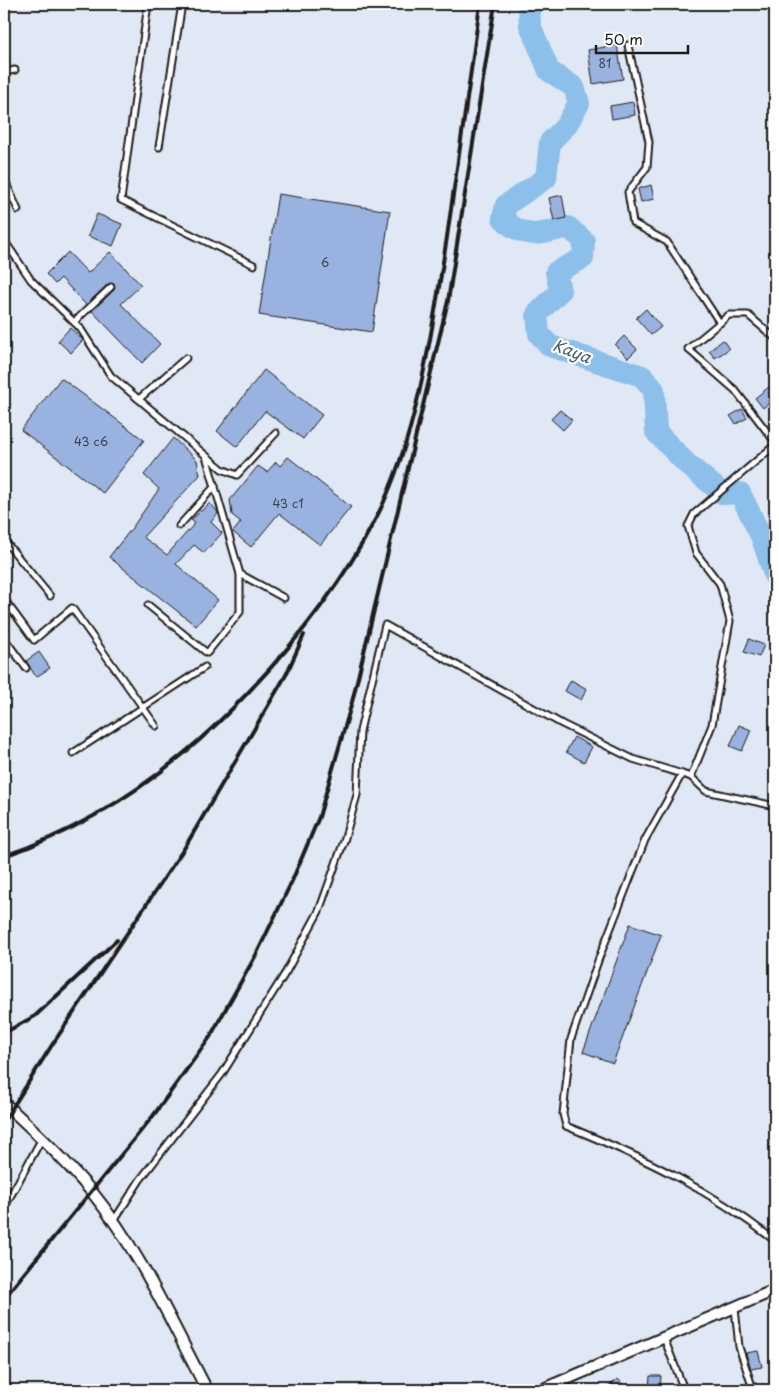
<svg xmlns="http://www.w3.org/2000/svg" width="779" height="1394" font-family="'Playpen Sans',sans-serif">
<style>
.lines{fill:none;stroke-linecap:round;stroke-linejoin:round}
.river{stroke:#8cbfe9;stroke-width:22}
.building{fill:#99b2df;stroke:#1c1c1c}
.lane-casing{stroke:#1c1c1c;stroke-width:9}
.street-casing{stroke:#1c1c1c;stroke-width:14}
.lane{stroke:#fff;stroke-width:5}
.street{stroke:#fff;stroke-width:10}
.rail{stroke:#1c1c1c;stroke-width:4}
.labels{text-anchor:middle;stroke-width:4.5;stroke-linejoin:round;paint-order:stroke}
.number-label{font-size:12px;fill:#3b424d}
.water-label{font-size:16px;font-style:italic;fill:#495d6e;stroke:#fff}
</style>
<rect width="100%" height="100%" fill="#e0e8f5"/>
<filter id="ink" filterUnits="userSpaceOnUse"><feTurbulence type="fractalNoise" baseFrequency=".02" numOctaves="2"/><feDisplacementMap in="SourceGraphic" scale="10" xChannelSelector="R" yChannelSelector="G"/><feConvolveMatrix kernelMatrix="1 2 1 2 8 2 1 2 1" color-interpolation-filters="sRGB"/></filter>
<g filter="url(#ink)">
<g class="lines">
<path class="river" d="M529,4L530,25L549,71L574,87L579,103L566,126L550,142L546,178L506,205L503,218C524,241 541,234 568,227L584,241L583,258L556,272L560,291L537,314L539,334L550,346L642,376L654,390L656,432L687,464L721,492L724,494L740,493L762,538L775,577"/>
</g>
<g class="building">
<polygon points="617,45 623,79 593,84 588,50"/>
<polygon points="633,102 635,115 612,119 610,106"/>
<polygon points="651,185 654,199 641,202 638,189"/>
<polygon points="278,194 390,211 372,332 259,315"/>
<polygon points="562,195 566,218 554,221 549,198"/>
<polygon points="97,214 122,224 113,246 88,236"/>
<polygon points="68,252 88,273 110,252 141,285 121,304 160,344 142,363 92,311 114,290 114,284 108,284 86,305 61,278 55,284 46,274"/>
<polygon points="646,309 661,327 651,335 636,318"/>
<polygon points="70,328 83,340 71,353 58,341"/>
<polygon points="624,336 637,349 628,358 615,345"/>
<polygon points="723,340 729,349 715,358 709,351"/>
<polygon points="264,370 322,415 303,439 265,411 237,447 217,431"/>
<polygon points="61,378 144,440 103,493 21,430"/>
<polygon points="769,387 775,398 763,408 755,398"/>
<polygon points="742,409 747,418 736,424 730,416"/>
<polygon points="560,410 572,420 563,430 551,419"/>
<polygon points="173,438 197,460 200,475 143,537 167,555 195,523 191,520 210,503 217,511 218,513 211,522 222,533 204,553 194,545 176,564 218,600 196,626 109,557 132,528 159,489 144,475"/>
<polygon points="288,457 351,507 320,545 279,513 251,547 233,532 241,522 232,515 230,500 258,466 267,472 276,462 280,466"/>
<polygon points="749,639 764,645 759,657 744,652"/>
<polygon points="39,652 50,668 36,677 26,661"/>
<polygon points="571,680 587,689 581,700 565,691"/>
<polygon points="739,725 751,730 742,751 730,746"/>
<polygon points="574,737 592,747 584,762 566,752"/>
<polygon points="630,924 661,935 613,1063 583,1052"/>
<polygon points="758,1351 762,1367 751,1369 746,1353"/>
<polygon points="650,1376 661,1376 660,1389 649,1388"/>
<polygon points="618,1379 628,1390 604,1390"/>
</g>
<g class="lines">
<defs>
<g id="lane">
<polyline points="148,4 121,200 254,265"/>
<polyline points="628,45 649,142 647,167 628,192 633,223 667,242 720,323"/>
<polyline points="4,72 15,70"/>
<polyline points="159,147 182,4"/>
<polyline points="4,178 18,210"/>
<polyline points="4,240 31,280 80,328 111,376 222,469 237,475 276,433"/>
<polyline points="74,322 111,287"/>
<polyline points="775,338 748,315 729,315 688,349 735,390 775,442"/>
<polyline points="139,399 186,358"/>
<path d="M775,445L694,514L688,526L696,553L720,584L730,621L712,725L691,777L682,774L645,840L599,958L571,1039L563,1114L566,1126C640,1156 713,1191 775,1241"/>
<polyline points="179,526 215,486"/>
<polyline points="4,540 50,596"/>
<polyline points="240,574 284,598"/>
<polyline points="4,599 34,640 72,608 156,726"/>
<polyline points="148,605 207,653 240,612 240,574 206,456"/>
<polyline points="4,638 26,668"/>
<polyline points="73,753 205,667"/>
<polyline points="691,777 706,791 775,806"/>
<polyline points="4,1208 41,1140"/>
<polyline points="113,1222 140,1180 222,1074 286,972 319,911 344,841 357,795 360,731 385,625 562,724 633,759 682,774"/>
<polyline points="735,1308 739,1347 753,1389"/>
<polyline points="664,1338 683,1387 681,1390"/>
</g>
<g id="street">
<path d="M4,1103C34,1130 66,1161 92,1192C140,1251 172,1324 207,1390"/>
<polyline points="541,1390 775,1290"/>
</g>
</defs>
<use href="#lane" class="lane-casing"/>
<use href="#street" class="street-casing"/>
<use href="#lane" class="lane"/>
<use href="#street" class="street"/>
<g class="rail">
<path d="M4,856C93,826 168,774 234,707C289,651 339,590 375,520C417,441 433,325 447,237C458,159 470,82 480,4"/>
<polyline points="4,1033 35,1016 117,940"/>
<polyline points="4,1121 52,1045 185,847 286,675 304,635"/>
<polyline points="4,1298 153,1116 210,1037 256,955 292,881 319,817 352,702 448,301 495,4"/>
</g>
</g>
</g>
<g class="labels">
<g class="number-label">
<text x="605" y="68">81</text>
<text x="325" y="267">6</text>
<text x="91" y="446">43 с6</text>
<text x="288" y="508">43 с1</text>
</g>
<g class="water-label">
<text transform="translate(572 351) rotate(21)" y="6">Kaya</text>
</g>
</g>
<rect width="779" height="1394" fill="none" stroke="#fff" stroke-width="20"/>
<rect x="10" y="10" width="759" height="1374" fill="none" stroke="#1c1c1c" stroke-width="2" filter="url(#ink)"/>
<path d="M596 45v8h92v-8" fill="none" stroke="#1c1c1c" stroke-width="2.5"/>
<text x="604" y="45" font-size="15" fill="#1c1c1c" stroke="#ffffff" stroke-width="4" paint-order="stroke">50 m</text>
</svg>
